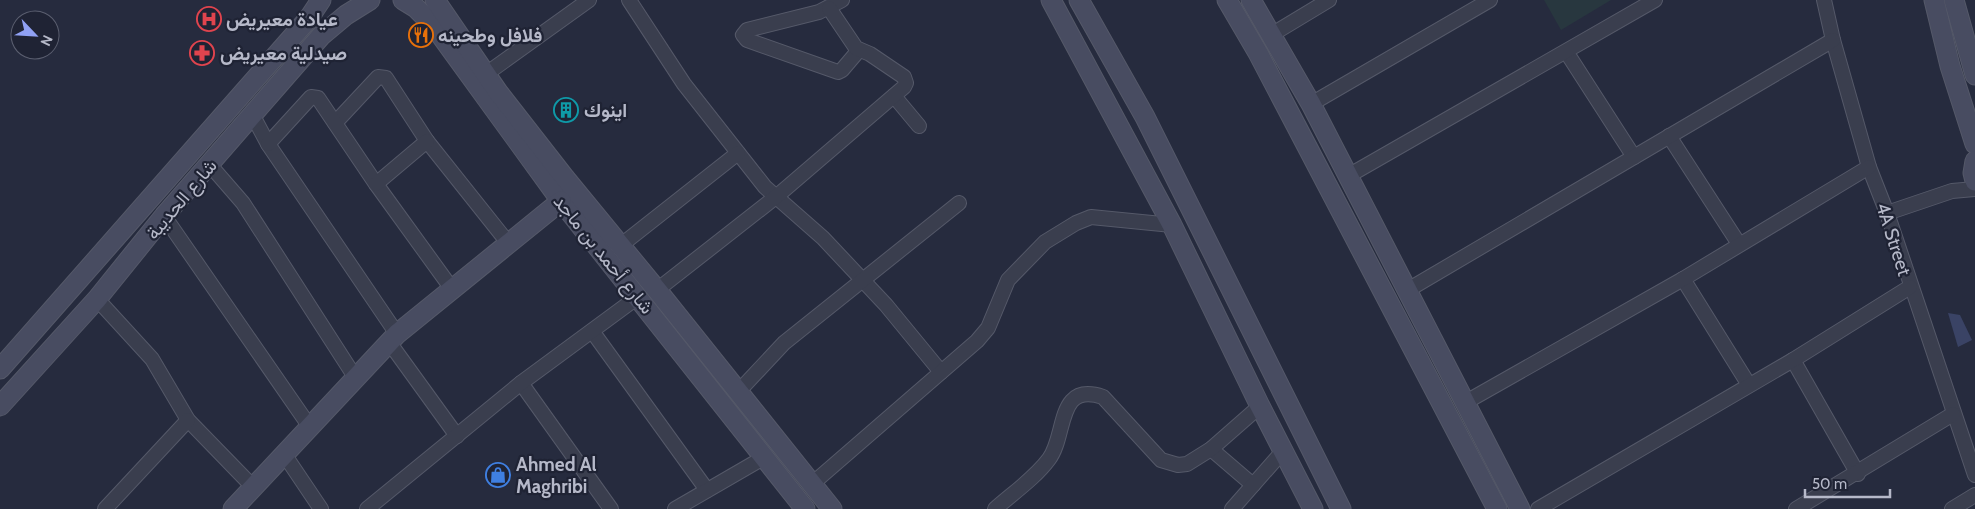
<svg xmlns="http://www.w3.org/2000/svg" width="1975" height="509" font-family="Cabin,Vazirmatn,sans-serif">
<style>
.green{fill:#28373f}
.water{fill:#3a4365}
.lines{fill:none;stroke-linecap:round;stroke-linejoin:round}
.street-casing{stroke:#555969;stroke-width:16}
.secondary-casing{stroke:#555969;stroke-width:21}
.street{stroke:#3a3e4e;stroke-width:14}
.secondary{stroke:#484c61;stroke-width:19}
.labels{text-anchor:middle;stroke-width:4.5;stroke-linejoin:round;paint-order:stroke}
.poi-label{font-size:19px;font-weight:bold;fill:#b6b9c9;stroke:#1f2334;text-anchor:start}
.street-label{font-size:19px;fill:#b6b9c9;stroke:#1f2334}
</style>
<rect width="100%" height="100%" fill="#262b3e"/>
<polygon class="green" points="1544,0 1611,0 1561,30"/>
<polygon class="water" points="1948,313 1960,315 1972,340 1958,347"/>
<g class="lines">
<defs>
<g id="street">
<polyline points="629,0 684,84 765,187 823,238 886,305 941,372"/>
<polyline points="842,0 819,12 747,30 743,35 747,40 838,72 842,70 859,50"/>
<polyline points="1824,0 1833,40 1869,167 1887,213 1975,475"/>
<polyline points="1271,35 1329,0"/>
<polyline points="1567,53 1634,157"/>
<polyline points="486,74 589,0"/>
<polyline points="894,96 919,126"/>
<polyline points="1311,104 1490,0"/>
<polyline points="253,116 268,144 397,334"/>
<polyline points="335,123 378,77 386,78 427,141 509,244"/>
<polyline points="1669,136 1739,244"/>
<polyline points="268,144 311,97 318,98 376,184 452,289"/>
<polyline points="210,165 243,203 355,377"/>
<polyline points="1348,176 1655,0"/>
<polyline points="376,184 427,141"/>
<polyline points="1887,213 1952,191 1975,189"/>
<polyline points="164,216 310,427"/>
<polyline points="620,246 738,153"/>
<polyline points="1683,279 1749,385"/>
<polyline points="657,290 777,196 904,87 906,83 904,77 870,54 856,48 829,8"/>
<polyline points="1406,291 1833,40"/>
<polyline points="97,299 152,359 188,420 253,487"/>
<polyline points="592,331 707,490"/>
<polyline points="389,342 457,436"/>
<polyline points="1793,360 1858,474"/>
<polyline points="521,383 611,509"/>
<polyline points="739,391 784,343 959,203"/>
<polyline points="1466,402 1683,279 1869,167"/>
<polyline points="1211,449 1253,485"/>
<polyline points="284,454 321,509"/>
<polyline points="812,484 977,341 988,328 1008,280 1045,242 1076,223 1091,217 1172,225"/>
<polyline points="105,509 188,420"/>
<polyline points="367,509 521,383 639,296"/>
<polyline points="675,509 763,458"/>
<path d="M995,509C1013,493 1035,478 1049,459C1067,435 1056,381 1103,397L1161,460L1178,465L1187,464L1211,449L1260,406"/>
<polyline points="1232,509 1283,451"/>
<polyline points="1538,509 1793,360 1910,287"/>
<polyline points="1796,509 1953,414"/>
<polyline points="1952,509 1975,495"/>
</g>
<g id="secondary">
<polyline points="403,0 416,8 434,26 561,201 805,509"/>
<polyline points="435,0 498,92 565,178 657,290 832,509"/>
<polyline points="1051,0 1172,225 1260,406 1313,509"/>
<polyline points="1079,0 1145,117 1341,509"/>
<polyline points="1227,0 1258,53 1497,509"/>
<polyline points="1251,0 1311,104 1520,509"/>
<polyline points="1934,0 1950,66 1975,144"/>
<polyline points="1954,0 1975,75"/>
<polyline points="1975,161 1973,173 1975,181"/>
<polyline points="0,369 309,18 321,0"/>
<polyline points="0,406 97,299 164,216 321,36 346,15 370,0"/>
<polyline points="233,509 397,334 561,201"/>
</g>
</defs>
<use href="#street" class="street-casing"/>
<use href="#secondary" class="secondary-casing"/>
<use href="#street" class="street"/>
<use href="#secondary" class="secondary"/>
</g>
<defs>
<symbol id="hospital-ring" viewBox="-11 -11 22 22"><circle r="9.5" fill="#1f2334" stroke="#e0444e" stroke-width="1.5"/><path d="M-5-5h3v3.5h4V-5h3V5h-3V1.5h-4V5h-3Z" fill="#e0444e"/></symbol>
<symbol id="restaurant-ring" viewBox="-11 -11 22 22"><circle r="9.5" fill="#1f2334" stroke="#e8710a" stroke-width="1.5"/><path d="M-5-6h1v4h1v-4h1v4h1v-4h1v5L-1.5 .5V6h-2V.5L-5-1ZM5-6V6H3V1.5H1.5Q1.5-4 5-6Z" fill="#e8710a"/></symbol>
<symbol id="pharmacy-ring" viewBox="-11 -11 22 22"><circle r="9.5" fill="#1f2334" stroke="#e0444e" stroke-width="1.5"/><path d="M-2-6h4v4h4v4h-4v4h-4v-4h-4v-4h4Z" fill="#e0444e"/></symbol>
<symbol id="building-ring" viewBox="-11 -11 22 22"><circle r="9.5" fill="#1f2334" stroke="#0f9aa8" stroke-width="1.5"/><path d="M-4-6H4V6H1V3H-1V6H-4ZM-2.5-4.3h1.7v1.8h-1.7ZM.8-4.3h1.7v1.8H.8ZM-2.5-1h1.7V.8h-1.7ZM.8-1h1.7V.8H.8Z" fill="#0f9aa8"/></symbol>
<symbol id="shop-ring" viewBox="-11 -11 22 22"><circle r="9.5" fill="#1f2334" stroke="#3f7fe0" stroke-width="1.5"/><path d="M-5-2.5h2.3a2.7 3.5 0 0 1 5.4 0H5L5.5 6h-11ZM-1.5-2.5h3a1.5 2.3 0 0 0-3 0Z" fill="#3f7fe0"/></symbol>
</defs>
<g fill-rule="evenodd">
<use href="#hospital-ring" x="195" y="5" width="28" height="28"/>
<use href="#restaurant-ring" x="407" y="21" width="28" height="28"/>
<use href="#pharmacy-ring" x="188" y="39" width="28" height="28"/>
<use href="#building-ring" x="552" y="96" width="28" height="28"/>
<use href="#shop-ring" x="484" y="461" width="28" height="28"/>
</g>
<g class="labels">
<g class="poi-label">
<text x="226" y="26">عيادة معيريض</text>
<text x="438" y="42">فلافل وطحينه</text>
<text x="220" y="60">صيدلية معيريض</text>
<text x="584" y="117">اينوك</text>
<text x="516" y="471">Ahmed Al<tspan x="516" dy="22">Maghribi</tspan></text>
</g>
<g class="street-label">
<text transform="translate(181 199) rotate(-50)" y="7">شارع الحديبة</text>
<text transform="translate(1894 239) rotate(72)" y="7">4A Street</text>
<text transform="translate(604 254) rotate(51)" y="7">شارع أحمد بن ماجد</text>
</g>
</g>
<g transform="translate(35 35) rotate(115)"><circle r="24" fill="#1f2334" stroke="#5b5f70"/>
<path d="M0-4L9 19L0 12L-9 19Z" fill="#90a1f4"/>
<text y="-8" font-size="14" font-weight="bold" text-anchor="middle" fill="#b6b9c9">N</text>
</g>
<path d="M1805 489v8h85v-8" fill="none" stroke="#b6b9c9" stroke-width="2.5"/>
<text x="1812" y="489" font-size="15" fill="#b6b9c9" stroke="#1f2334" stroke-width="4" paint-order="stroke">50 m</text>
</svg>
